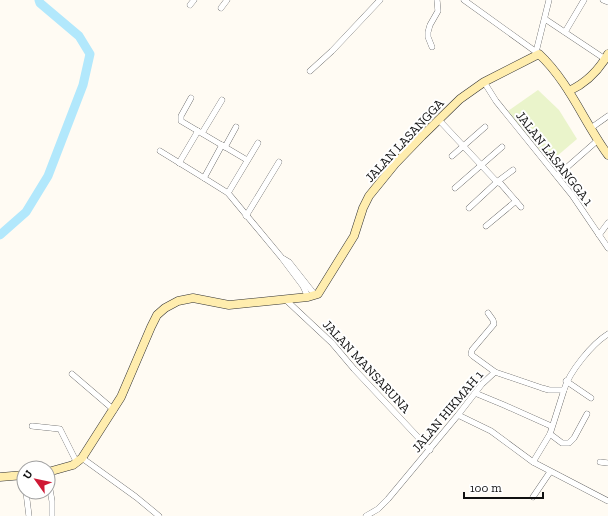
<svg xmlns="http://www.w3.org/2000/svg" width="608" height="516" font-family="'Zilla Slab',serif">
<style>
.pitch{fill:#eaf4cb}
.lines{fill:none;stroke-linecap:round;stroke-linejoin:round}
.river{stroke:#b2e8fc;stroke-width:9}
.street-casing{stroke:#434343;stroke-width:6}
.secondary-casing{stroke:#323232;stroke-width:9}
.street{stroke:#fff;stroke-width:5.5}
.secondary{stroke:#ffedae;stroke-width:8}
.labels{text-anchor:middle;stroke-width:4;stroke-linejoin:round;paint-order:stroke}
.street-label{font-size:13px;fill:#101010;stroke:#fff}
</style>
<rect width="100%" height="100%" fill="#fffbf3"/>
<polygon class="pitch" points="538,90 559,110 577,139 550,162 508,111"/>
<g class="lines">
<polyline class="river" points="0,235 26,212 48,176 83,85 90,54 79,36 40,3 39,0"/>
<defs>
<g id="street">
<polyline points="464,0 539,54"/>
<polyline points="603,0 608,2"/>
<polyline points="190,5 194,0"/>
<polyline points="221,8 227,0"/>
<polyline points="545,19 605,59"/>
<polyline points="565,32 584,0"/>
<polyline points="432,47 428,37 428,32 430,25 438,11 437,0"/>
<polyline points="536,52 549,0"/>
<polyline points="310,71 332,51 380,0"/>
<polyline points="484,82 496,101 572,195 608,248"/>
<polyline points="191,98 181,116 181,121 247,160"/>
<polyline points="439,120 497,182 501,184 521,207"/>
<polyline points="591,128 608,116"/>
<polyline points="202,133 222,100"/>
<polyline points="258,143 228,193 282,258 303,286 308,297"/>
<polyline points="222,145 204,178 228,193"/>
<polyline points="225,147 236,127"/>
<polyline points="160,151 204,178"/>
<polyline points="452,156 485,127"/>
<polyline points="179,163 198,131"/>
<polyline points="557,176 598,140"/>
<polyline points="455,188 502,147"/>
<polyline points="469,208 497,182 513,170"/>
<polyline points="246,216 279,162"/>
<polyline points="486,226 516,201"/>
<polyline points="599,235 608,223"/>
<polyline points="284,259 289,262 315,295"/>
<polyline points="286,300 332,343 354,369 430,450"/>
<polyline points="488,313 493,320 494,324 472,350 471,354 473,356 495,372"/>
<polyline points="72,374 114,410"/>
<polyline points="566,381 591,398"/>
<polyline points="475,393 504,405 551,426"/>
<polyline points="458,415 491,431 533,462 608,501"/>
<polyline points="32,426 60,429 77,463"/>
<polyline points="550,434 562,443 569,443 574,438 587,414"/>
<polyline points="82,458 136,497 159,516"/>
<polyline points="533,462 550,434 564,390"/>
<polyline points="600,462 608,463"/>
<polyline points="48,478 52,501 52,516"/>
<polyline points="26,492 29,516"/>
<polyline points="533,497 550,472"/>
<path d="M366,516L378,509L388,499L458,415L482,384L495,372L542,388L549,390H564C569,372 592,344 608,334"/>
</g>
<g id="secondary">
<path d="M569,91C586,83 599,70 608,54"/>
<path d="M48,472L73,465L82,458L121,397L151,327L157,315L165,308L178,301L193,298L229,305L308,297L318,294L354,236L363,208L369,196L395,164L422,136L460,99L484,82L539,54C569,82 584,122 608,155"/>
<polyline points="0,477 24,475"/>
</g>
</defs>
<use href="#street" class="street-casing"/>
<use href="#secondary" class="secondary-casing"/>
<use href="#street" class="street"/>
<use href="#secondary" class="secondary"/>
</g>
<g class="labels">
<g class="street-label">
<text transform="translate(404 140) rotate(-47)" y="5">JALAN LASANGGA</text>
<text transform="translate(555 158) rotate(52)" y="5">JALAN LASANGGA 1</text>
<text transform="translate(367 366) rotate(47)" y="5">JALAN MANSARUNA</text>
<text transform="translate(447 411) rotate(-50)" y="5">JALAN HIKMAH 1</text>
</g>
</g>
<g transform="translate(36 480) rotate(303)"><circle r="19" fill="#ffffff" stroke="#9f9f9f"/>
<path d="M0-3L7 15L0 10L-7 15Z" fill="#cf1935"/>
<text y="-6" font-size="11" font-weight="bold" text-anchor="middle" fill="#101010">U</text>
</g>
<path d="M464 492v6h79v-6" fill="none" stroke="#101010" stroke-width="2"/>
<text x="470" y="492" font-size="12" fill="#101010" stroke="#ffffff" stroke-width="3" paint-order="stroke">100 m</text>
</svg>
